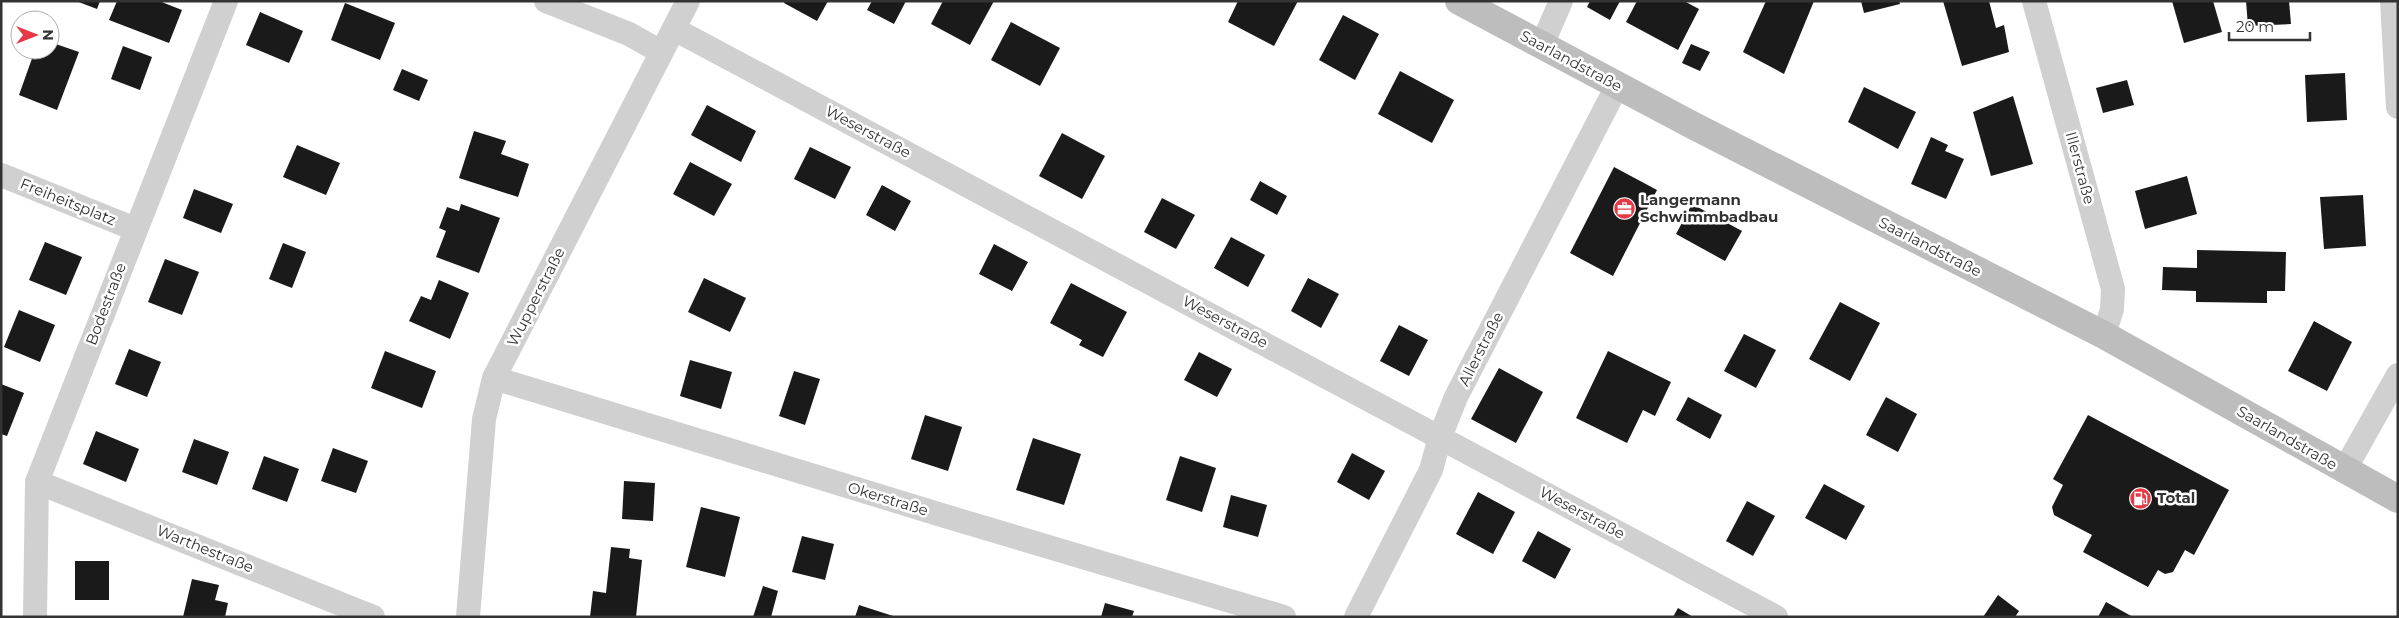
<svg xmlns="http://www.w3.org/2000/svg" width="2399" height="618" font-family="Montserrat,sans-serif">
<style>
.building{fill:#1a1a1a}
.lines{fill:none;stroke-linecap:round;stroke-linejoin:round}
.street{stroke:#d0d0d0;stroke-width:24}
.secondary{stroke:#bdbdbd;stroke-width:28}
.labels{text-anchor:middle;stroke-width:5;stroke-linejoin:round;paint-order:stroke}
.street-label{font-size:15px;fill:#333;stroke:#fff}
.poi-label{font-size:15px;font-weight:bold;fill:#333;stroke:#fff;text-anchor:start}
</style>
<rect width="100%" height="100%" fill="#fff"/>
<g class="building">
<polygon points="76,1 100,1 97,9"/>
<polygon points="117,1 159,1 182,10 169,43 109,20"/>
<polygon points="785,1 828,1 817,21 784,3"/>
<polygon points="872,1 906,1 894,24 867,10"/>
<polygon points="943,1 994,1 970,45 931,24"/>
<polygon points="1238,1 1298,1 1274,46 1228,22"/>
<polygon points="1590,1 1620,1 1610,20 1587,7"/>
<polygon points="1637,1 1684,1 1699,9 1678,50 1626,22"/>
<polygon points="1766,1 1814,1 1784,74 1743,52"/>
<polygon points="1861,1 1899,1 1900,4 1864,13"/>
<polygon points="1943,1 1989,1 1996,28 2004,25 2009,52 1962,66"/>
<polygon points="2172,1 2213,1 2222,32 2184,43"/>
<polygon points="2246,1 2289,1 2291,24 2248,26"/>
<polygon points="345,3 395,23 380,60 331,40"/>
<polygon points="260,12 303,31 289,63 246,45"/>
<polygon points="1343,15 1379,34 1355,80 1319,60"/>
<polygon points="1011,22 1060,48 1040,86 991,60"/>
<polygon points="50,42 79,52 57,110 19,95 35,50 50,50"/>
<polygon points="1691,44 1710,52 1700,71 1682,63"/>
<polygon points="123,46 152,57 140,90 111,79"/>
<polygon points="402,69 428,80 419,101 393,90"/>
<polygon points="1400,71 1454,100 1432,143 1378,114"/>
<polygon points="2345,73 2347,120 2307,122 2305,75"/>
<polygon points="2127,80 2134,105 2103,113 2096,88"/>
<polygon points="1864,87 1916,112 1898,149 1848,122"/>
<polygon points="2013,96 2033,164 1991,176 1973,112"/>
<polygon points="707,105 756,131 741,162 691,135"/>
<polygon points="474,131 506,141 501,154 529,164 518,197 459,178"/>
<polygon points="1062,133 1105,156 1082,199 1039,176"/>
<polygon points="1931,137 1948,145 1945,151 1964,159 1946,199 1911,184"/>
<polygon points="297,145 340,163 326,195 283,177"/>
<polygon points="810,147 851,167 835,199 794,179"/>
<polygon points="690,162 732,184 714,216 673,194"/>
<polygon points="1614,167 1657,190 1613,276 1570,253"/>
<polygon points="2187,176 2197,214 2145,229 2135,191"/>
<polygon points="1260,181 1287,196 1277,215 1250,200"/>
<polygon points="882,185 911,201 895,231 866,215"/>
<polygon points="194,189 233,204 221,233 183,218"/>
<polygon points="2363,195 2366,246 2324,249 2320,197"/>
<polygon points="1162,198 1195,215 1176,249 1144,232"/>
<polygon points="461,204 500,218 479,273 436,257 446,231 439,228 447,207 459,211"/>
<polygon points="1692,204 1742,231 1725,261 1676,234"/>
<polygon points="1231,237 1265,255 1248,287 1214,268"/>
<polygon points="45,242 82,257 66,295 29,280"/>
<polygon points="283,243 306,252 292,288 269,279"/>
<polygon points="994,244 1028,262 1012,291 979,274"/>
<polygon points="2197,250 2286,252 2285,291 2267,291 2267,303 2196,302 2196,291 2162,290 2163,267 2197,268"/>
<polygon points="165,259 199,272 182,315 148,302"/>
<polygon points="704,278 746,298 730,332 688,312"/>
<polygon points="1308,278 1339,294 1321,328 1291,311"/>
<polygon points="439,280 469,293 450,339 409,321 421,296 431,300"/>
<polygon points="1071,283 1127,312 1103,357 1079,345 1082,340 1050,323"/>
<polygon points="1840,302 1880,323 1850,381 1809,359"/>
<polygon points="19,310 55,325 40,362 4,347"/>
<polygon points="2314,321 2352,342 2327,391 2288,371"/>
<polygon points="1399,325 1428,340 1409,376 1380,361"/>
<polygon points="1744,334 1776,350 1756,388 1724,371"/>
<polygon points="129,349 161,362 147,397 115,384"/>
<polygon points="385,351 436,371 422,408 371,388"/>
<polygon points="1608,351 1671,382 1655,416 1643,410 1627,443 1576,418"/>
<polygon points="1199,352 1232,369 1217,397 1184,380"/>
<polygon points="690,360 732,372 721,409 680,396"/>
<polygon points="1499,368 1543,392 1516,443 1471,419"/>
<polygon points="794,371 820,379 805,425 779,416"/>
<polygon points="1,384 24,393 7,436 1,434"/>
<polygon points="1688,397 1722,415 1710,439 1676,420"/>
<polygon points="1886,397 1917,414 1898,452 1866,435"/>
<polygon points="925,415 962,427 948,471 911,459"/>
<polygon points="2088,415 2229,490 2194,555 2185,550 2173,572 2165,574 2158,570 2148,587 2083,552 2092,535 2054,515 2052,507 2063,485 2053,479"/>
<polygon points="96,431 139,449 126,482 83,464"/>
<polygon points="1033,438 1081,454 1064,505 1016,490"/>
<polygon points="194,439 229,452 217,485 182,472"/>
<polygon points="333,448 368,461 356,493 321,481"/>
<polygon points="1352,453 1385,471 1369,500 1337,482"/>
<polygon points="264,456 299,469 287,502 252,489"/>
<polygon points="1180,456 1216,468 1202,512 1166,500"/>
<polygon points="624,481 655,483 653,521 622,519"/>
<polygon points="1824,484 1865,506 1846,540 1805,518"/>
<polygon points="1478,492 1515,512 1493,554 1456,534"/>
<polygon points="1231,495 1267,505 1258,537 1223,527"/>
<polygon points="1747,501 1775,516 1753,556 1726,541"/>
<polygon points="701,507 740,517 725,577 686,567"/>
<polygon points="1538,531 1571,549 1555,579 1522,561"/>
<polygon points="802,536 834,544 825,580 792,572"/>
<polygon points="611,547 630,549 629,558 642,560 636,617 590,617 593,591 606,593"/>
<rect x="75" y="561" width="34" height="39"/>
<polygon points="192,579 219,585 215,600 228,603 225,617 183,617"/>
<polygon points="763,586 778,591 771,617 753,617"/>
<polygon points="1998,595 2019,611 2015,617 1983,617"/>
<polygon points="2106,602 2133,617 2098,617"/>
<polygon points="1105,603 1134,611 1132,617 1101,617"/>
<polygon points="859,605 893,616 893,617 855,617"/>
<polygon points="1678,608 1693,617 1673,617"/>
</g>
<g class="lines">
<g class="street">
<polyline points="546,1 629,34 661,52"/>
<polyline points="2034,1 2113,289 2112,309 2104,335"/>
<polyline points="2392,1 2398,107"/>
<polyline points="674,29 1776,617"/>
<polyline points="1542,45 1561,1"/>
<polyline points="1,175 135,229"/>
<polyline points="494,378 948,517 1284,617"/>
<polyline points="2344,471 2398,375"/>
<polyline points="37,482 373,617"/>
<polyline points="35,617 37,482 226,1"/>
<polyline points="468,617 484,419 494,378 688,1"/>
<polyline points="1356,617 1431,470 1440,437 1456,397 1617,86"/>
</g>
<polyline class="secondary" points="1459,1 1694,126 2104,335 2398,499"/>
</g>
<defs>
<symbol id="office-disc" viewBox="-11 -11 22 22"><circle r="9.5" fill="#e63946" stroke="#fff"/><path d="M-6-3h4V-5.5h4V-3h4V5H-6ZM-1-4.5V-3h2v-1.5ZM-6 0V1H6V0Z" fill="#fff"/></symbol>
<symbol id="fuel-disc" viewBox="-11 -11 22 22"><circle r="9.5" fill="#e63946" stroke="#fff"/><path d="M-5.5-6h7V0h2V4h1.3V-2.5L3-4.5l.8-.8L6-3V5H2.5V1h-1V6h-7ZM-4.2-4.7v3.2H.2V-4.7Z" fill="#fff"/></symbol>
</defs>
<g fill-rule="evenodd">
<use href="#office-disc" x="1612" y="196" width="25" height="25"/>
<use href="#fuel-disc" x="2128" y="486" width="25" height="25"/>
</g>
<g class="labels">
<g class="street-label">
<text transform="translate(1571 61) rotate(28)" y="5">Saarlandstraße</text>
<text transform="translate(868 132) rotate(28)" y="5">Weserstraße</text>
<text transform="translate(2080 168) rotate(75)" y="5">Illerstraße</text>
<text transform="translate(68 202) rotate(22)" y="5">Freiheitsplatz</text>
<text transform="translate(1930 247) rotate(27)" y="5">Saarlandstraße</text>
<text transform="translate(536 297) rotate(-63)" y="5">Wupperstraße</text>
<text transform="translate(106 304) rotate(-69)" y="5">Bodestraße</text>
<text transform="translate(1225 322) rotate(28)" y="5">Weserstraße</text>
<text transform="translate(1481 349) rotate(-63)" y="5">Allerstraße</text>
<text transform="translate(2287 438) rotate(30)" y="5">Saarlandstraße</text>
<text transform="translate(888 499) rotate(17)" y="5">Okerstraße</text>
<text transform="translate(1582 513) rotate(28)" y="5">Weserstraße</text>
<text transform="translate(205 549) rotate(22)" y="5">Warthestraße</text>
</g>
<g class="poi-label">
<text x="1640" y="205">Langermann<tspan x="1640" dy="17">Schwimmbadbau</tspan></text>
<text x="2157" y="503">Total</text>
</g>
</g>
<rect width="2399" height="618" fill="none" stroke="#333333" stroke-width="5"/>
<g transform="translate(35 35) rotate(90)"><circle r="24" fill="#ffffff" stroke="#adadad"/>
<path d="M0-4L9 19L0 12L-9 19Z" fill="#e63946"/>
<text y="-8" font-size="14" font-weight="bold" text-anchor="middle" fill="#333333">N</text>
</g>
<path d="M2229 32v8h81v-8" fill="none" stroke="#333333" stroke-width="2.5"/>
<text x="2236" y="32" font-size="15" fill="#333333" stroke="#ffffff" stroke-width="4" paint-order="stroke">20 m</text>
</svg>
